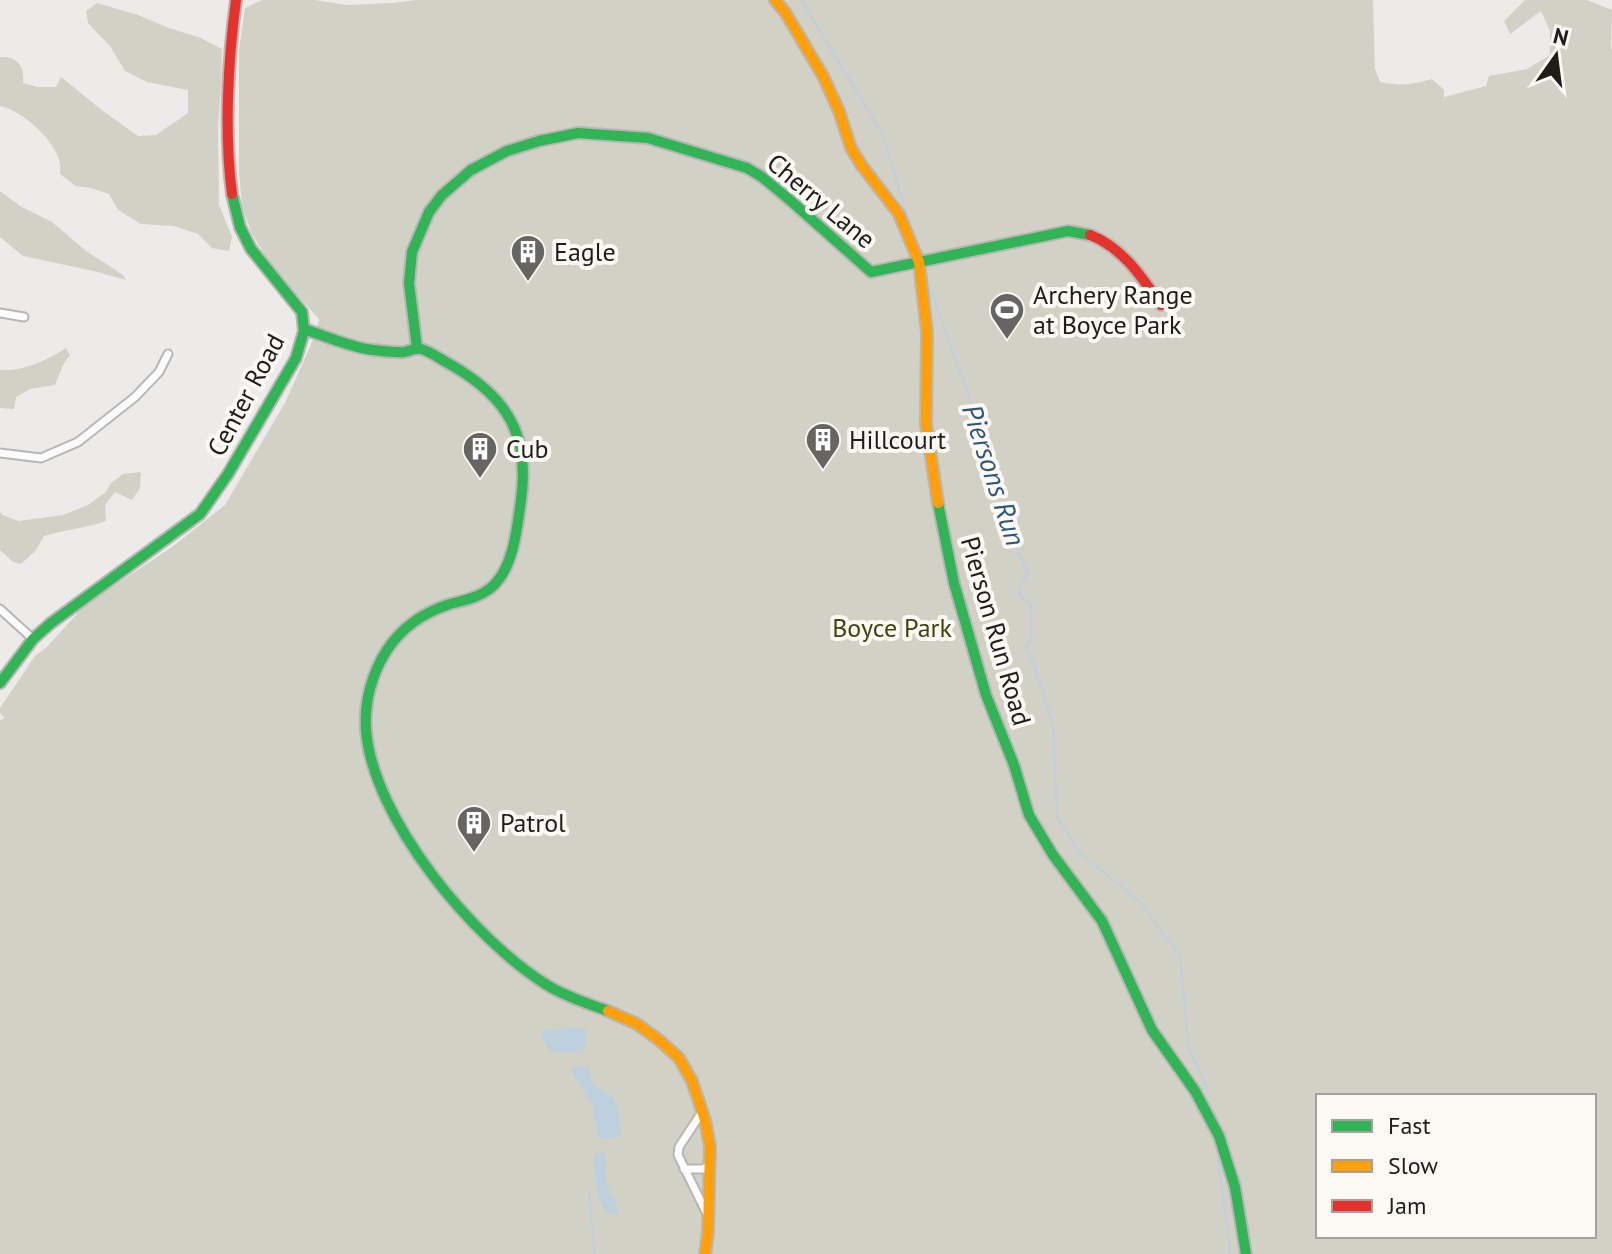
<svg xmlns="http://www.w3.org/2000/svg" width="1612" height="1254" font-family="'PT Sans',sans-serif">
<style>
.green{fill:#d1d1c6;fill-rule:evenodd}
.water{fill:#bed0de}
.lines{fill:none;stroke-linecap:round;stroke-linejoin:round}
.stream{stroke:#bed0de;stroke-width:2}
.street-casing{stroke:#b8b6b4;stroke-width:11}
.fast-casing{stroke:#b8b6b4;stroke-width:14}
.slow-casing{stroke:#b8b6b4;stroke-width:14}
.jam-casing{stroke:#b8b6b4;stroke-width:14}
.street{stroke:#fcfcfc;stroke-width:7}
.fast{stroke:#30b455;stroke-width:10}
.slow{stroke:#ff9f0a;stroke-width:10}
.jam{stroke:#e5322d;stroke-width:10}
.labels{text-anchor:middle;stroke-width:8;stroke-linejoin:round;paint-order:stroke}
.street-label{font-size:26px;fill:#1e1d1b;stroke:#fcf8f4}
.poi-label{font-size:26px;fill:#1e1d1b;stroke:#fcf8f4;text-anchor:start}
.park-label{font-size:26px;fill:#41440f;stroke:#fcf8f4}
.water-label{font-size:28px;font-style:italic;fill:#2c5878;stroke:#fcf8f4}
</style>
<rect width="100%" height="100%" fill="#edebe9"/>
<g class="green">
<path d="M262,0H315L346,5L393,3L416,0H1373L1375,69L1380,82C1400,86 1413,85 1432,79L1444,90V97L1486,86L1489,76L1527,69L1550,55V31L1541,11L1510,34L1504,21L1525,0H1587L1612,10L1611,49L1612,50V1254H0V720L5,718L0,713V708L35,656L47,647L85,605L172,547L225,505L286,401L316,333L319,319L282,278L264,254L251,232L242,206L239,171V50L245,8ZM1318,1096H1594V1236H1318Z"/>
<path d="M97,3L138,15L169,28L201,38L222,49L221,86L218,128L219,205L232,237L229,251L212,248L198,234L174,226L141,224L118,210L109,194L91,188L76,186L60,174C66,148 24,111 0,106V57C18,56 25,67 23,83L37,87H56L61,77L103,111L138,136L156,135L188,113V90L147,82L125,71L110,46L88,23L86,11Z"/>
<polygon points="0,191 20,206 52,222 86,251 123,275 126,280 94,271 23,256 0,237"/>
<path d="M66,348L70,355L64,363L55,385L30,389L16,397L14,409L0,408V370C23,372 47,360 66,348Z"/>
<path d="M141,472L140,488L132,500L115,492L105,505L106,521C86,528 64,530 44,536L36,550L21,564L13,562L0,550V512L3,515L18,521L63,515L88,505L106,492L111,483L123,474Z"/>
</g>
<g class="water">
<polygon points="572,1027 586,1029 586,1044 583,1050 571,1053 549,1051 542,1038 544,1030 565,1029"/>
<path d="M577,1066L590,1068C587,1092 608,1086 615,1102C620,1111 620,1124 621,1135L620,1137L605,1139L598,1137L593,1106L572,1071V1068Z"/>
<path d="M604,1151C608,1162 603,1173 607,1184C611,1197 619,1200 617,1215C593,1216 596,1172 594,1155Z"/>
</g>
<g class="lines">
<g class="stream">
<polyline points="801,0 883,135 913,236"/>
<polyline points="927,280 1005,497 1000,513 1028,574 1021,582 1019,594 1031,605 1031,637 1026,649 1035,668 1053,725 1057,817 1080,853 1140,902 1180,956 1189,1049 1208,1089"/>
<polyline points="1218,1160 1230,1247 1229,1254"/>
<polyline points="589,1193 595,1254"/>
</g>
<defs>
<g id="street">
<polyline points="0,313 24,317"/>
<polyline points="0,453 41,458 78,442 135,397 159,372 168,354"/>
<polyline points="0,609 33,639"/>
<polyline points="702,1112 679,1147 678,1155 706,1212"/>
<polyline points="684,1169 703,1169 709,1165"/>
</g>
<g id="fast">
<path d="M304,329C325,336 352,348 373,350C383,351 394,353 404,352C410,351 414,348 421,349C432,352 443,361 453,366C508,398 530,436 521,500C517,528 514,565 494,585C482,597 465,600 450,604C425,612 402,627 387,650C372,673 364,702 366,730C373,819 473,939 547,985C566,997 587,1003 608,1011"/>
<polyline points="417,348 409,283 412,252 429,212 442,195 471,170 507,151 539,141 578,133 648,138 747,168 762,177 791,201 871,272 1068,231 1090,235"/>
<polyline points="938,503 954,583 986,695 1014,765 1029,815 1053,855 1102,921 1152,1030 1195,1091 1219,1136 1235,1187 1246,1254"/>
<polyline points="0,683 33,639 51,623 200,514 228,474 296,358 304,331 302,312 251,249 240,227 232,194"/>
</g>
<g id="slow">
<polyline points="775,0 785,12 823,76 839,111 851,148 862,166 899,214 919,262 927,332 926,423 938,503"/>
<polyline points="608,1011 637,1024 659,1040 679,1058 692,1081 705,1120 710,1146 708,1232 705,1254"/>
</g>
<g id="jam">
<path d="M232,194C224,134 228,60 236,0"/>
<path d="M1090,235C1122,247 1142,277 1161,305"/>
</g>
</defs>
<use href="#street" class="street-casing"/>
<use href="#fast" class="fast-casing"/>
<use href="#slow" class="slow-casing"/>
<use href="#jam" class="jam-casing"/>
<use href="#street" class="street"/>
<use href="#fast" class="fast"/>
<use href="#slow" class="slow"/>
<use href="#jam" class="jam"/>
</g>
<defs>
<symbol id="building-pin" viewBox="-11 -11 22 30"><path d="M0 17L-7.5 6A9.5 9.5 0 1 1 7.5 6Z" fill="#666563" stroke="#fcf8f4"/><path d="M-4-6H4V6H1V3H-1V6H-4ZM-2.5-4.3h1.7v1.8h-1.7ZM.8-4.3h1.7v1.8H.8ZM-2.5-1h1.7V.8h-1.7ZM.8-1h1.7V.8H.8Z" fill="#fff"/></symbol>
<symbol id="stadium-pin" viewBox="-11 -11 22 30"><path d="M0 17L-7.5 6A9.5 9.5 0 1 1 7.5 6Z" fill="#666563" stroke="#fcf8f4"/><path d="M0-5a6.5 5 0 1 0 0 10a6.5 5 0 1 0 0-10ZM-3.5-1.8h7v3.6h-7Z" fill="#fff"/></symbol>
</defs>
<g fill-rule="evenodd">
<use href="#building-pin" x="508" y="232" width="40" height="54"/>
<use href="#stadium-pin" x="987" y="290" width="40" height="54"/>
<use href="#building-pin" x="803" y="420" width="40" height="54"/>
<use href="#building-pin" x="460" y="429" width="40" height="54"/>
<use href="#building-pin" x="454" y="803" width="40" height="54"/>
</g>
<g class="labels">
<g class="street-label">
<text transform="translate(821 201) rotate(40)" y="9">Cherry Lane</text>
<text transform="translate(246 395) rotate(-62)" y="9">Center Road</text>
<text transform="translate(996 631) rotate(74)" y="9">Pierson Run Road</text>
</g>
<g class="poi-label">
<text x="554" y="261">Eagle</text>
<text x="1033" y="304">Archery Range<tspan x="1033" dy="30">at Boyce Park</tspan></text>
<text x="849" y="449">Hillcourt</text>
<text x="506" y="458">Cub</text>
<text x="500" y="832">Patrol</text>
</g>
<g class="park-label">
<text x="892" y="637">Boyce Park</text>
</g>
<g class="water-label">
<text transform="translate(994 475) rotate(72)" y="10">Piersons Run</text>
</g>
</g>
<rect x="1316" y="1094" width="280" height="144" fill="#fcf8f4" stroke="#a3a09d" stroke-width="2"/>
<rect x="1332" y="1120" width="40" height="12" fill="#30b455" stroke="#a3a09d" stroke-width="2"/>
<text x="1388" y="1134" font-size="24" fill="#1e1d1b">Fast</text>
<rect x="1332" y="1160" width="40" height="12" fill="#ff9f0a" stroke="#a3a09d" stroke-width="2"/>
<text x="1388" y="1174" font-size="24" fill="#1e1d1b">Slow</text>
<rect x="1332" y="1200" width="40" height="12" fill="#e5322d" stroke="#a3a09d" stroke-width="2"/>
<text x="1388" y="1214" font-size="24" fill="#1e1d1b">Jam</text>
<g transform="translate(1556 56) rotate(14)" stroke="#fcf8f4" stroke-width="6" paint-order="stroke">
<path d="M0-6L14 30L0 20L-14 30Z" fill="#1e1d1b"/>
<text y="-12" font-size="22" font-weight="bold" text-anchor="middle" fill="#1e1d1b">N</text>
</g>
</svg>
